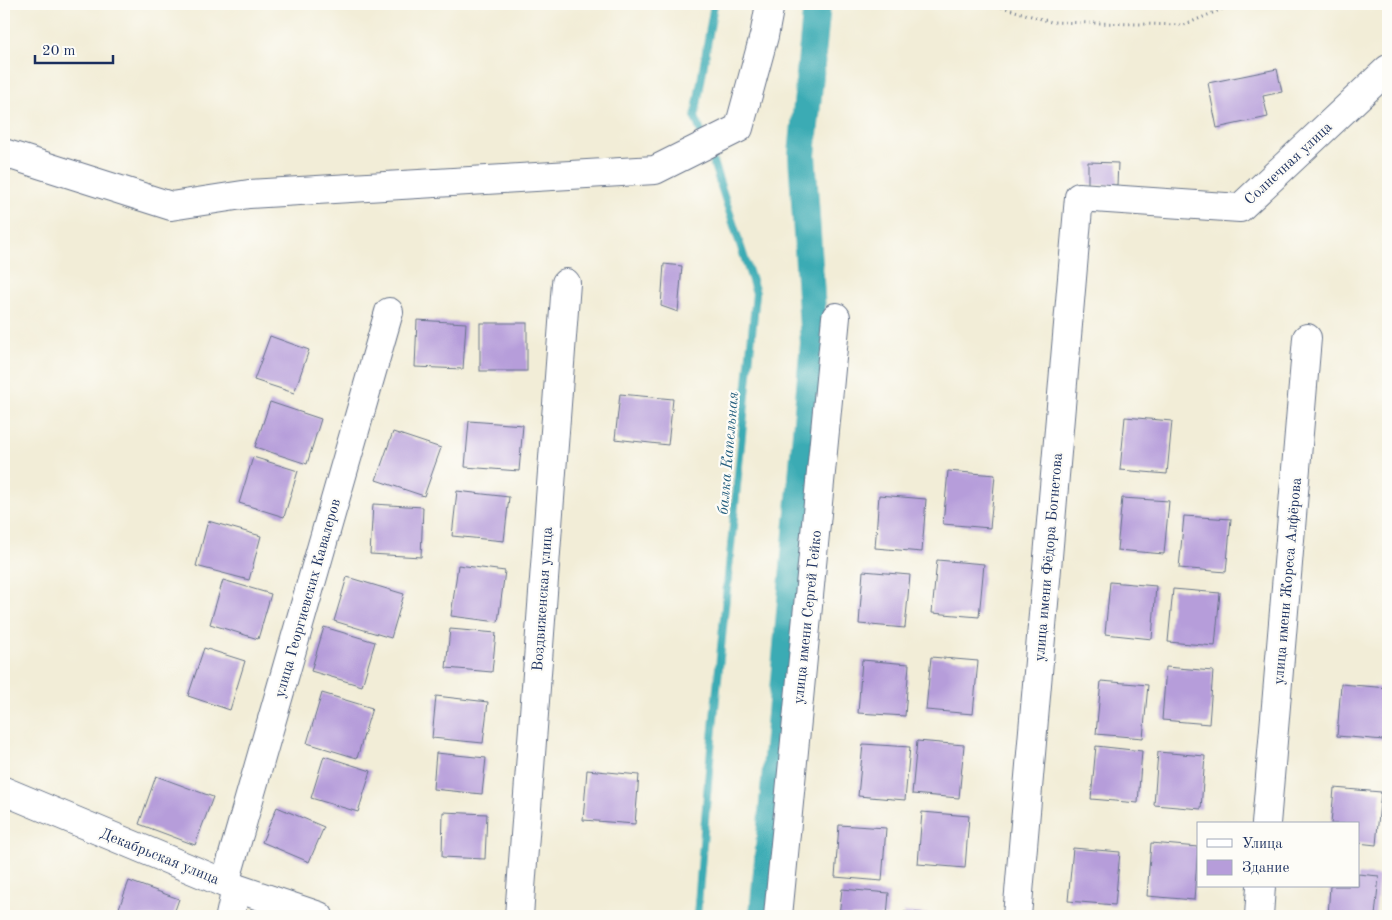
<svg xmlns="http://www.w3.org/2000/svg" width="1392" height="920" font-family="'Old Standard TT',serif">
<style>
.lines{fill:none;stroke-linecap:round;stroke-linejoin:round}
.stream{stroke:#3aabb4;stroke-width:8}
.canal{stroke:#3aabb4;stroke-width:28}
.building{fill:#b69dda}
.street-casing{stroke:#667288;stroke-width:30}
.path{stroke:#667288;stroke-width:3;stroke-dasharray:1 4;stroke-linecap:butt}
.street{stroke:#fff;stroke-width:28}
.labels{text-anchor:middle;stroke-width:4.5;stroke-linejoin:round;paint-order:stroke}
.street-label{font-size:15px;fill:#1b2f5e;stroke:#fdfcf7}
.water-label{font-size:16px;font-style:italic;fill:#276180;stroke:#fdfcf7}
</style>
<rect width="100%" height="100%" fill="#fdfcf7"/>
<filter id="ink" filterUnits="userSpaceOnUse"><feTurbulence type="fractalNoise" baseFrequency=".02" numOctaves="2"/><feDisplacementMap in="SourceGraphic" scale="10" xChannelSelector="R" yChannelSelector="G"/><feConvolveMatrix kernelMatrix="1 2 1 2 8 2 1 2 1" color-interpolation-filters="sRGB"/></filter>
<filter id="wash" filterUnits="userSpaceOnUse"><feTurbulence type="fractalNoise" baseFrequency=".0096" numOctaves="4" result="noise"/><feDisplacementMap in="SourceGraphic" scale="20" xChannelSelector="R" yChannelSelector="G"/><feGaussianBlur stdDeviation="1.12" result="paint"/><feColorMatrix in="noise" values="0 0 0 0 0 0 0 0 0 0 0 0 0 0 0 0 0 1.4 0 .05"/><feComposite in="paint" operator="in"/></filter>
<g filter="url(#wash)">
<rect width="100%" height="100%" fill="#f2edd7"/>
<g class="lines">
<polyline class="stream" points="697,916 710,759 756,293 714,165 695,117 714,4"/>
<polyline class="canal" points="763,916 814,343 802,155 817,4"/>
</g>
<g id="blocks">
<g class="building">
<polygon points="1277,69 1282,92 1263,96 1268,117 1217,128 1208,83"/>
<polygon points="1088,162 1118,163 1117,185 1088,185"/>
<polygon points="664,264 682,266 678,312 661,306"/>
<polygon points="417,320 466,323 463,369 415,367"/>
<rect x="480" y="323" width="47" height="48"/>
<polygon points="270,336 309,350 294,393 254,380"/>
<polygon points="620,394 673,399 668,445 615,439"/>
<polygon points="270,402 321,419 307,464 255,447"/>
<polygon points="1125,417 1172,421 1167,474 1120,470"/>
<polygon points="469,421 523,425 519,471 465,467"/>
<polygon points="393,432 441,448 424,496 376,480"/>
<polygon points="253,457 298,471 284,517 239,503"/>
<polygon points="948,471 995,475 990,528 943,524"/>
<polygon points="457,491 509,497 504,541 452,536"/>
<polygon points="879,495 926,499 922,552 875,548"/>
<polygon points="1122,498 1169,501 1164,554 1117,550"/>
<polygon points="373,504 423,507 421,557 370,554"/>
<polygon points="1184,516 1231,519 1226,572 1179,568"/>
<polygon points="208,521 261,536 249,580 196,566"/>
<polygon points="937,560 984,564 979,617 932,613"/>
<polygon points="458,565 505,571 498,622 451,616"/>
<polygon points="863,571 910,575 905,628 859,624"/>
<polygon points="347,577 404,594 391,638 334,621"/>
<polygon points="223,580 271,594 258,639 210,624"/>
<polygon points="1110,582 1156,586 1152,639 1105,634"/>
<polygon points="1173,589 1220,593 1215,646 1168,642"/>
<polygon points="324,627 375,642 362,686 311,671"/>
<polygon points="450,629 496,633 492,672 446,668"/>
<polygon points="204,648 245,661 230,710 188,696"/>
<polygon points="931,657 978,661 973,714 926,710"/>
<polygon points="862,660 909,664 905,716 858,713"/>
<polygon points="1166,667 1213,671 1209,724 1162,720"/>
<polygon points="1101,681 1148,685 1143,738 1096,734"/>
<polygon points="1341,684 1388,688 1384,740 1337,736"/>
<polygon points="322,693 372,708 357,758 307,743"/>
<polygon points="436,696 488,702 483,743 432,738"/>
<polygon points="917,741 964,745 959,798 912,794"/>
<polygon points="863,744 910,747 905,800 858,796"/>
<polygon points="1096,746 1142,751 1138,803 1091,799"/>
<polygon points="1158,752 1205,756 1201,809 1154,805"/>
<polygon points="436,753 486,758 482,794 433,789"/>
<polygon points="324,756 371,771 358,812 311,798"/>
<polygon points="587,770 639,775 635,824 583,820"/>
<polygon points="156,776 213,797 195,845 139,824"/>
<polygon points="1334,788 1381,792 1376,845 1358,843 1358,824 1331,824"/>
<polygon points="277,807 324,827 309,862 262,842"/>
<polygon points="443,812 487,814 485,859 442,857"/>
<polygon points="922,812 969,816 965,868 918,864"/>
<polygon points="839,825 886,828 882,881 835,877"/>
<polygon points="1151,843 1198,847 1194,900 1147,896"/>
<polygon points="1073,848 1120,852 1115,905 1068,901"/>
<polygon points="1358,874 1379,876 1375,916 1328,916 1330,886 1358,886"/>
<polygon points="129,881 179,899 173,916 116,916"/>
<polygon points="842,889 889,893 887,916 839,916"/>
<polygon points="904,912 942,915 942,916 904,916"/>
</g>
</g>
</g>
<g filter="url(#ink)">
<use href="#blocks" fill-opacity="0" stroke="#667288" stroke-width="1"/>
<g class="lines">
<defs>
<g id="street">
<polyline points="4,153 171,206 249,194 655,170 739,128 764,36 770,4"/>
<polyline points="4,791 236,888 319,916"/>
<polyline points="1266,824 1307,338"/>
<polyline points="225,883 389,312"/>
<polyline points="230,916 236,888"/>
<polyline points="519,916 566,283"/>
<polyline points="778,916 836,317"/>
<polyline points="1017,916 1079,197 1240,208 1388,69"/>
<polyline points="1259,916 1261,886"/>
</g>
</defs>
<use href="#street" class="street-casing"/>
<polyline class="path" points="992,4 1051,22 1184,25 1234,4"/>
<use href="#street" class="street"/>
</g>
</g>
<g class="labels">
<g class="street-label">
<text transform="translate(1288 163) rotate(-43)" y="5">Солнечная улица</text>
<text transform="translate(1048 557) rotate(-85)" y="5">улица имени Фёдора Богнетова</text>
<text transform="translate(1287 581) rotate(-85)" y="5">улица имени Жореса Алфёрова</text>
<text transform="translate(307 598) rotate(-74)" y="5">улица Георгиевских Кавалеров</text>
<text transform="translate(542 599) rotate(-86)" y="5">Воздвиженская улица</text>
<text transform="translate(807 617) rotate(-84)" y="5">улица имени Сергей Гейко</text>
<text transform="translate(160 856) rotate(22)" y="5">Декабрьская улица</text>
</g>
<g class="water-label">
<text transform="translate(727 453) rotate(-85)" y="6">балка Капельная</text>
</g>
</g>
<rect width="1392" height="920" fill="none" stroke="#fdfcf7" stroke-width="20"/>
<rect x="1197" y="822" width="162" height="65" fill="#fdfcf7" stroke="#a3aaba"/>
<rect x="1207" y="839" width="25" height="8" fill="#ffffff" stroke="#a3aaba"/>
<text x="1242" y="848" font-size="15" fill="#1b2f5e">Улица</text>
<rect x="1207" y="860" width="25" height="15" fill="#b69dda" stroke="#a3aaba"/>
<text x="1242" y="872" font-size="15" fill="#1b2f5e">Здание</text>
<path d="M35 55v8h78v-8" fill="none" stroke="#1b2f5e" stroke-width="2.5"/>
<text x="42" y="55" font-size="15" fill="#1b2f5e" stroke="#fdfcf7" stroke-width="4" paint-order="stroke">20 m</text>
</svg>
